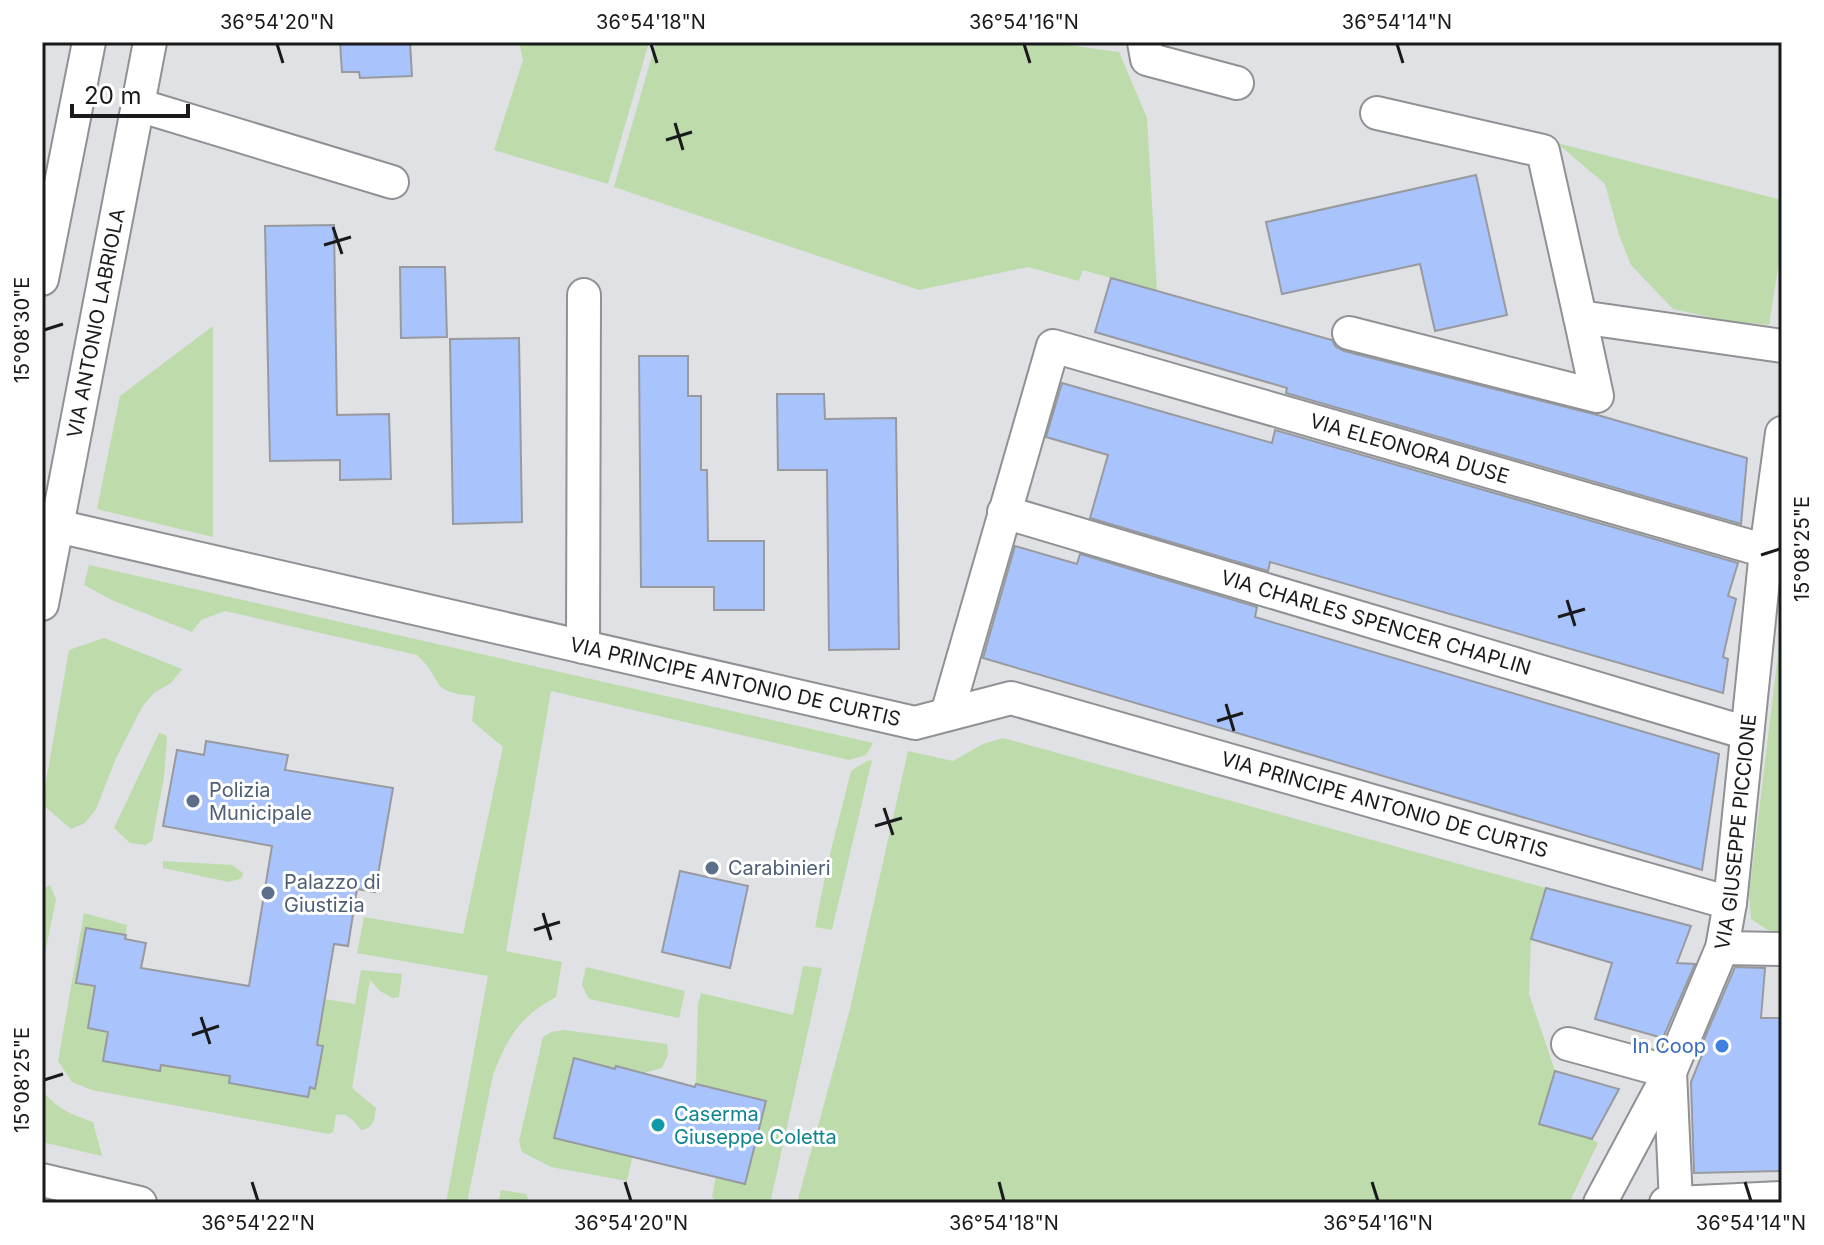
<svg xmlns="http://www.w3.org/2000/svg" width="1824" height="1245" font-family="Inter,sans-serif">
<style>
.green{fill:#bddbab}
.building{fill:#a9c3fd;stroke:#989a9e;stroke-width:2}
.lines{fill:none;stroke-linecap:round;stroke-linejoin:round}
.street-casing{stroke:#8f9194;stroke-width:36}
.street{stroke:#fff;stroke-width:32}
.ticks{fill:none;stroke:#191a1b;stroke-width:3}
.service-dot{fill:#5c6f8a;stroke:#fff;stroke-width:3}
.shop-dot{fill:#3f7fe0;stroke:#fff;stroke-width:3}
.culture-dot{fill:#0f9aa8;stroke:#fff;stroke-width:3}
.labels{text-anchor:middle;stroke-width:6;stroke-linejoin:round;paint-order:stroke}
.street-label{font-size:20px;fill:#191a1b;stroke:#fff}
.service-label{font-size:20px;fill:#4e5e75;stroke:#fff;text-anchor:start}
.shop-label{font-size:20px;fill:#366cbe;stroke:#fff;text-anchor:end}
.culture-label{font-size:20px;fill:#0d838f;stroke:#fff;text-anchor:start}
.neatline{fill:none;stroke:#191a1b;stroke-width:3}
.ticks-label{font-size:20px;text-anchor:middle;fill:#191a1b}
</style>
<rect width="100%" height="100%" fill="#dfe1e5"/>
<g class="green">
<polygon points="519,42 649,42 608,184 494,150 523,60"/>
<polygon points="656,42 1045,42 1119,52 1147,118 1157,291 1083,270 1079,281 1028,267 919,290 614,187"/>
<polygon points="1557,143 1782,200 1782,243 1769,325 1727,321 1673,309 1631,265 1619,235 1605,184"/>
<polygon points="213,326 213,537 97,509 120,396"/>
<path d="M89,565L873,743L866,755L849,760L551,691L506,951L562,962L556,997C520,1016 507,1038 493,1075L467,1203H446L488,976L357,953L364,917L463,934L503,747L472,721L475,696C427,692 446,682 417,655L225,611L201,620L192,632L114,601L84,585Z"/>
<polygon points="1782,621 1782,933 1766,929 1751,919 1749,894"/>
<polygon points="104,638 182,669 171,683 154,693 142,707 116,758 96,809 85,823 71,829 42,804 69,650"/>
<polygon points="159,733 166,735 167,739 164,777 152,841 145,845 130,843 114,828"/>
<polygon points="1003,738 1546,888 1531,939 1529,994 1555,1071 1539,1124 1592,1139 1598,1143 1569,1203 797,1203 850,1009 908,751 953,761 983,744"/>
<polygon points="872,760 832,930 815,927 828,862 851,771 867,761"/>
<polygon points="163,861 232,865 243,873 242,878 229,882 163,868"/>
<polygon points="50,885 56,899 42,969 42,889"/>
<path d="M84,913L127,925L126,935L85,928L76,982L95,986L88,1028L108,1032L103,1061L159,1071L161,1065L230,1076V1083L257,1088L281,1085L280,1093L307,1098L310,1087L316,1088L323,1047L317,1045L325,999L355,1004L361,970L402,974L399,997L393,998L380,991L370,980L352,1088L376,1108C374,1120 374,1128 361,1130C354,1121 348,1112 336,1115L333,1132L329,1134L92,1090L72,1082L58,1061Z"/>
<polygon points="803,966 822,968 771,1199 766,1203 720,1203 712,1197 716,1177 745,1184 765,1101 737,1094 733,1109 723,1091 696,1084 698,1005 701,993 793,1015"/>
<polygon points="586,967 685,991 679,1018 589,999 582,985"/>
<polygon points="564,1030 667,1044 668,1055 662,1068 643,1073 616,1066 612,1079 574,1059 554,1138 582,1146 586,1133 596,1149 623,1155 634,1150 627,1181 551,1167 522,1152 519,1141 543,1037 552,1032"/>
<path d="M42,1090C55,1108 72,1115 93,1122L102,1156L42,1142Z"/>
<polygon points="501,1190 526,1194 530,1203 498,1203"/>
</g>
<g class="building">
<polygon points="340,42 410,42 412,76 360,78 359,72 342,72"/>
<polygon points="1476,175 1507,315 1435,331 1420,264 1282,294 1266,222"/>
<polygon points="334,225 337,415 389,414 391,479 340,480 340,460 270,461 265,226"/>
<polygon points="400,267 445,267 447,337 401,338"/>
<polygon points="1111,278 1332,340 1336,347 1344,351 1594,414 1747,458 1741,524 1286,393 1287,388 1095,332"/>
<polygon points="519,338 522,522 453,524 450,339"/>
<polygon points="639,356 688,356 688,396 701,396 701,470 707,470 708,541 764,541 764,610 714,610 714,587 641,587"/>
<polygon points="1062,383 1272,443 1275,430 1738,563 1728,596 1736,599 1723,657 1728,659 1723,693 1270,562 1268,571 1090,518 1108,455 1046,437"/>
<polygon points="777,394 824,394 825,419 896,418 899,649 829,650 827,470 778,470"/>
<polygon points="1015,546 1077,564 1080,554 1257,607 1255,617 1719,754 1702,870 983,658"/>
<polygon points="206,741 288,755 285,770 393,788 375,892 357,889 348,946 334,944 317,1045 323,1046 315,1089 310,1087 308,1097 229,1083 230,1076 161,1065 160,1071 103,1061 108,1032 88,1028 95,986 76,983 86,928 126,935 125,939 146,943 141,968 249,986 272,846 163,826 177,750 204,755"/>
<polygon points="680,871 748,886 730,968 662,952"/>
<polygon points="1546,888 1691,926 1677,963 1695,964 1663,1038 1595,1019 1612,963 1531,939"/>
<polygon points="1735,967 1765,968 1761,1018 1782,1018 1782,1171 1694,1173 1691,1082 1704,1050 1700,1049"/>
<polygon points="574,1058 615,1069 616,1066 695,1087 696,1084 766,1101 745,1184 554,1138"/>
<polygon points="1555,1071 1619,1089 1592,1139 1539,1124"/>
</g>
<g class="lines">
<defs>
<g id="street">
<polyline points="1144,42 1147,59 1237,83"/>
<polyline points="138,105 392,182"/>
<polyline points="1377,113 1543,151 1580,317 1782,346"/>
<polyline points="42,279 89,42"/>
<polyline points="1349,333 1597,396 1580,317"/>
<path id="s1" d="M1004,512L1747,733"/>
<path id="s2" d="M57,526L915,723L1011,698L1730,903"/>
<path id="s3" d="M42,604L150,42"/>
<polyline points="583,647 584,295"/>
<path id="s4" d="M947,714L1053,346L1766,551"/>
<polyline points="1722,948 1782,949"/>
<polyline points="1568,1044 1670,1072 1676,1203 1666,1203"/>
<polyline points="42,1180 140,1203"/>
<path id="s5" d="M1600,1203L1670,1072L1722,948L1730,903L1766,551L1782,433"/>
<polyline points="1676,1203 1782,1198"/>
</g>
</defs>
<use href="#street" class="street-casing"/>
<use href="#street" class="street"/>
</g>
<path class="ticks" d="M277,44L283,63M651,44L657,63M1024,44L1030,63M1397,44L1403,63M675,123L683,150M666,140L692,132M333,227L342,254M324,245L351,237M44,330L63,324M1761,555L1780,549M1567,600L1575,626M1558,617L1585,609M1226,704L1234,731M1217,721L1243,713M884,808L893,835M875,826L902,818M543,913L551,940M534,930L560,922M201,1017L210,1044M192,1035L219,1026M44,1080L63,1074M252,1182L258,1201M625,1182L631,1201M999,1182L1004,1201M1372,1182L1378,1201M1745,1182L1751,1201"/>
<g class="service-dot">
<circle cx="193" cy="801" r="8"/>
<circle cx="712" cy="868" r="8"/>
<circle cx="268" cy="893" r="8"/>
</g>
<circle class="shop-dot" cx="1722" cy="1046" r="8"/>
<circle class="culture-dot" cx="658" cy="1125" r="8"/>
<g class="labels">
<g class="street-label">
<text dy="7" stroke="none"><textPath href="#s3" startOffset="286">VIA ANTONIO LABRIOLA</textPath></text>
<text dy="7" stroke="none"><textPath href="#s4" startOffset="754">VIA ELEONORA DUSE</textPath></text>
<text dy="7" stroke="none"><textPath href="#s1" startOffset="388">VIA CHARLES SPENCER CHAPLIN</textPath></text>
<text dy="7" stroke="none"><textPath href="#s2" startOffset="696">VIA PRINCIPE ANTONIO DE CURTIS</textPath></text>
<text dy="7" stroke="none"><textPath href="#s2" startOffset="1368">VIA PRINCIPE ANTONIO DE CURTIS</textPath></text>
<text dy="7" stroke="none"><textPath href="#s5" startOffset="400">VIA GIUSEPPE PICCIONE</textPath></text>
</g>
<g class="service-label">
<text x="209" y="797">Polizia<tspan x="209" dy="23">Municipale</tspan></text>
<text x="728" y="875">Carabinieri</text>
<text x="284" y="889">Palazzo di<tspan x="284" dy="23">Giustizia</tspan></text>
</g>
<g class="shop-label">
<text x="1706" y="1053">In Coop</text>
</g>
<g class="culture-label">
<text x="674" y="1121">Caserma<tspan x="674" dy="23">Giuseppe Coletta</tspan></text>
</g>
</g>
<rect width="1824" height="1245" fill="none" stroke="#ffffff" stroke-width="88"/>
<path d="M72 104v12h116v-12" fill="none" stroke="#191a1b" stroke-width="4"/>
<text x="84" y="104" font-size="24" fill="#191a1b" stroke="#ffffff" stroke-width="6" paint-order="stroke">20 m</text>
<rect x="44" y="44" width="1736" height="1157" class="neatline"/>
<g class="ticks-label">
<text x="277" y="29">36°54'20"N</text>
<text x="651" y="29">36°54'18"N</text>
<text x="1024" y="29">36°54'16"N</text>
<text x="1397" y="29">36°54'14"N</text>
<text transform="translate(22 330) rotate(-90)" y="7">15°08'30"E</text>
<text transform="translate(1802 549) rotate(-90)" y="7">15°08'25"E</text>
<text transform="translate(22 1080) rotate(-90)" y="7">15°08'25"E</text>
<text x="258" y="1230">36°54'22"N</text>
<text x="631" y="1230">36°54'20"N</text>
<text x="1004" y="1230">36°54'18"N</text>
<text x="1378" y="1230">36°54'16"N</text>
<text x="1751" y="1230">36°54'14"N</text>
</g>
</svg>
